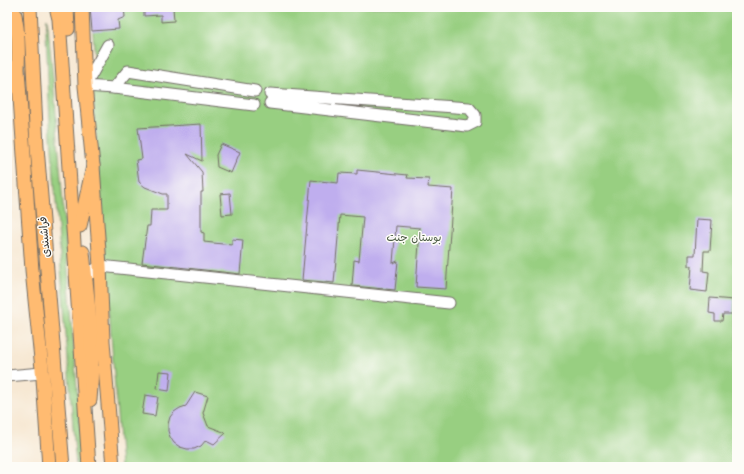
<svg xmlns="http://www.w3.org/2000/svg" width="744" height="474" font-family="Mali,'Playpen Sans Arabic',sans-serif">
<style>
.green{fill:#98cf81;stroke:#627d56}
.building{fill:#bfaeee}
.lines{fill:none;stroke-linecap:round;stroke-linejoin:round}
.minor-casing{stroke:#726d66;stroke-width:13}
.major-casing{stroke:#726d66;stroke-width:15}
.minor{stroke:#fff;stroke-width:11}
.major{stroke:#ffbb71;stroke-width:13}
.labels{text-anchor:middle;stroke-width:3;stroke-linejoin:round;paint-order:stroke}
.street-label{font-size:11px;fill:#2b2b2b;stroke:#fdfcf7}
.park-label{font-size:11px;fill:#4c5c45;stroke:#fdfcf7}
</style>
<rect width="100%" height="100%" fill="#fdfcf7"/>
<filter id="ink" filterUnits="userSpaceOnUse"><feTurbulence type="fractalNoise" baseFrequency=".025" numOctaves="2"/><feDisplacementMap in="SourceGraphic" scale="8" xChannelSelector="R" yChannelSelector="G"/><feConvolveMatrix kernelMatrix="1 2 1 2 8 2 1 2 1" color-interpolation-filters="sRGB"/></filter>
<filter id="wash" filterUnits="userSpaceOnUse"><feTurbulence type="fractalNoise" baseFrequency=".012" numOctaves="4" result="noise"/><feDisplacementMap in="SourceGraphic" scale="16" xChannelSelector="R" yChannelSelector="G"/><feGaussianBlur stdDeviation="0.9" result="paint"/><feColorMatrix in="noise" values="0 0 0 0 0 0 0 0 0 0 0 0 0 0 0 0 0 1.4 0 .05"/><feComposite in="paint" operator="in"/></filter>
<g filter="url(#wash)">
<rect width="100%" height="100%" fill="#f7e8d3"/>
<g class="green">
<polygon points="91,7 737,7 737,467 121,467 93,96 95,61"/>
<polygon points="47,18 55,100 83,467 76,467 50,123 46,33"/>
</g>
<g id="blocks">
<g class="building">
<polygon points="90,7 124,7 125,17 118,20 119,29 92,31"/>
<polygon points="144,7 173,7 174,21 161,22 161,15 144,16"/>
<polygon points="201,124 202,161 187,154 202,172 203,192 201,192 201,232 204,233 204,242 232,245 232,239 243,240 240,274 142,263 147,226 150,226 151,210 167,210 167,194 163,194 145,187 139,182 136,160 142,159 138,128"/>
<polygon points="221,144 240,152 231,173 217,167 216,155"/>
<polygon points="357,170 408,175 407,178 429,179 428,187 453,189 446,289 416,287 420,228 396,226 393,263 398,261 395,290 352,286 354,260 359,261 363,217 340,215 334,283 302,280 311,180 338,183 339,173 357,174"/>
<polygon points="230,193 232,214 222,215 220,194"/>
<polygon points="697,219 712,220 710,251 704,251 703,271 709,272 707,292 690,290 692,266 689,266 689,255 695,255"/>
<polygon points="710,298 734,300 733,314 723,314 722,321 715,321 715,314 709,313"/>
<polygon points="159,371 171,372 169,391 157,389"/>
<polygon points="195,392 208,396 203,413 208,426 226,433 214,444 206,440 201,446 194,449 187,449 180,447 174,443 170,437 168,431 168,424 170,417 174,412 180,408 186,406"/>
<polygon points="145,395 158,397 155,416 142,414"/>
</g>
</g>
</g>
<g filter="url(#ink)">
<use href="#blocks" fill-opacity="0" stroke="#726d66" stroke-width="1"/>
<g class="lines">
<defs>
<g id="minor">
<polyline points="108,45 85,86 114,88 254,105"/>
<polyline points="7,73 18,69"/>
<polyline points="114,88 128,71 255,91"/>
<polyline points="270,94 469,108 475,115 475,122 467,126 270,103"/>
<polyline points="86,276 100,266 449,303"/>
<polyline points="7,376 42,373"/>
</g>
<g id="major">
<path d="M13,7C19,27 19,48 18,69L32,270L43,379L49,467"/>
<polyline points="30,7 37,147 63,467"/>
<polyline points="56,7 59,19 89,467"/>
<polyline points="67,7 68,29"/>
<polyline points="93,166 100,266 103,341 113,467"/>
<polyline points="80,226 93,166 85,86 82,7"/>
<path d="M83,252C88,301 95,350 90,400"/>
</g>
</defs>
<use href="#minor" class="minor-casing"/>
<use href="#major" class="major-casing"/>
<use href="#minor" class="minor"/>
<use href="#major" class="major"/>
</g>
</g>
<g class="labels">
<g class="street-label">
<text transform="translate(44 237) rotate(-95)" y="4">فراشبندی</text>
</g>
<g class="park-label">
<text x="414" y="241">بوستان جنت</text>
</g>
</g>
<rect width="744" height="474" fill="none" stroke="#fdfcf7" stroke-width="24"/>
</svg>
